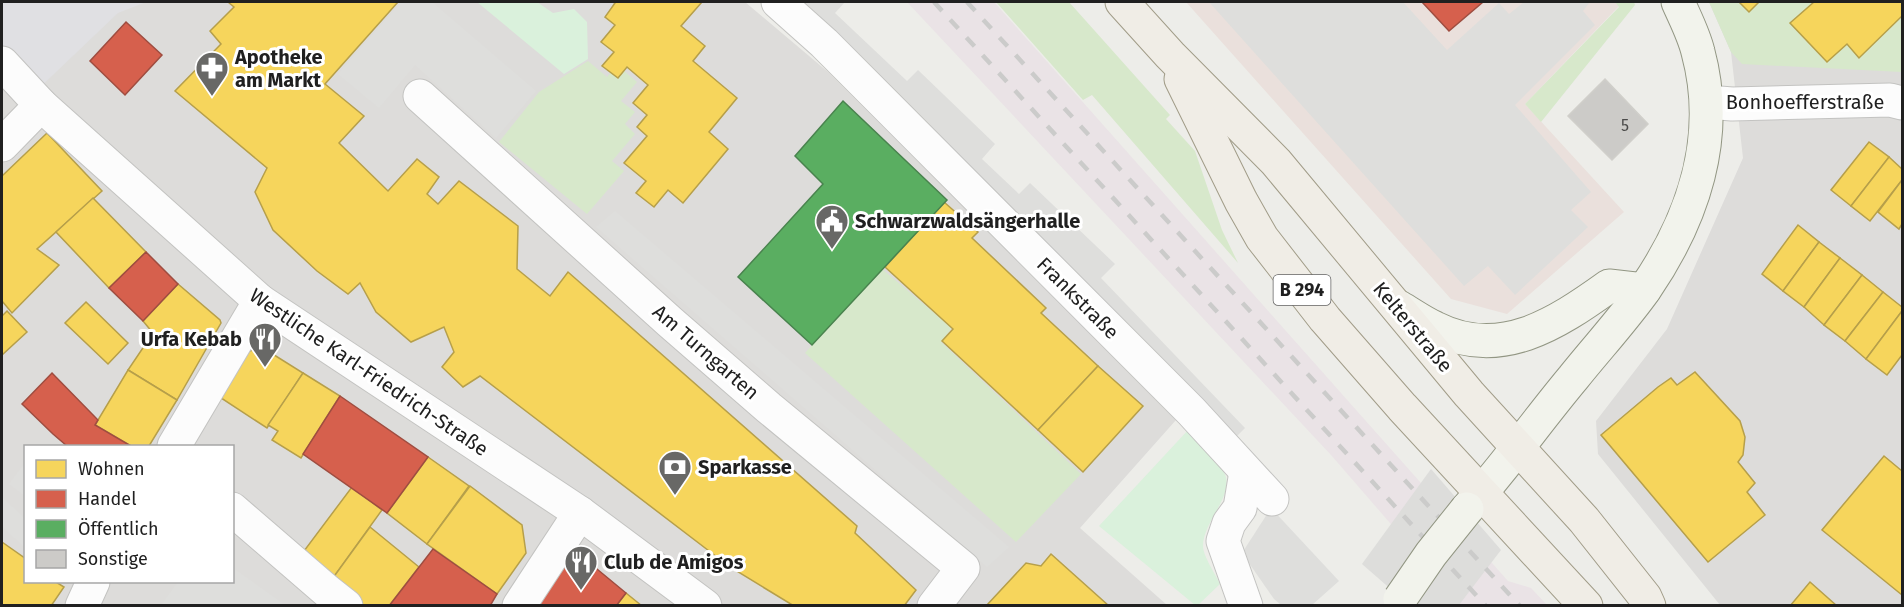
<svg xmlns="http://www.w3.org/2000/svg" width="1904" height="607" font-family="'Fira Sans',sans-serif">
<style>
.residential{fill:#dddcda;fill-rule:evenodd}
.commercial{fill:#eae0dc}
.industrial{fill:#eae3e6}
.grass{fill:#d7e8cb}
.park{fill:#daf1dc}
.parking{fill:#dededc}
.plaza{fill:#e0e0e3}
.pier{fill:#dddddb}
.homes{fill:#f6d55c;stroke:#b69f4a;stroke-width:1.5}
.shops{fill:#d6604d;stroke:#9f4d40;stroke-width:1.5}
.public{fill:#5aae61;stroke:#49834e;stroke-width:1.5}
.building{fill:#cccbc8;stroke:#d0cfca;stroke-width:1.5}
.lines{fill:none;stroke-linecap:round;stroke-linejoin:round}
.street-casing{stroke:#c3c3c1;stroke-width:35}
.secondary-casing{stroke:#929683;stroke-width:35}
.primary-casing{stroke:#a19c88;stroke-width:35}
.street{stroke:#fcfcfc;stroke-width:33}
.secondary{stroke:#f2f3ec;stroke-width:33}
.primary{stroke:#f0ede6;stroke-width:33}
.rail{stroke:#cbcbca;stroke-width:4.5;stroke-dasharray:12 12;stroke-linecap:butt}
.secondary-bridge-casing{stroke:#929683;stroke-width:35;stroke-linecap:butt}
.secondary-bridge{stroke:#f2f3ec;stroke-width:33}
.labels{text-anchor:middle;stroke-width:6;stroke-linejoin:round;paint-order:stroke}
.number-label{font-size:16px;fill:#4b4b4a}
.shield{fill:#fff;stroke:#636363;stroke-width:1.5}
.shield-label{font-size:18px;font-weight:bold;fill:#202020}
.poi-label{font-size:20px;font-weight:bold;fill:#202020;stroke:#fff;text-anchor:start}
.street-label{font-size:20px;fill:#202020;stroke:#fff}
</style>
<rect width="100%" height="100%" fill="#edede9"/>
<g class="residential">
<path d="M2,2H745L828,72L1176,420L1080,528L1167,605H2ZM26,446H232V582H26Z"/>
<polygon points="1709,2 1902,2 1902,605 1720,605 1598,454 1596,421 1667,329 1743,158 1731,52"/>
</g>
<polygon class="commercial" points="1186,2 1615,2 1619,6 1525,104 1624,212 1507,314 1451,299"/>
<polygon class="industrial" points="907,2 994,2 1508,581 1531,588 1547,605 1461,605 1331,455"/>
<g class="grass">
<polygon points="996,2 1069,2 1170,115 1166,119 1195,151 1222,230 1238,263 1092,95 1083,100"/>
<polygon points="1615,2 1634,2 1635,5 1541,122 1525,104 1619,7"/>
<polygon points="1709,2 1739,2 1749,12 1759,2 1814,2 1790,23 1827,62 1847,44 1859,58 1902,16 1902,72 1742,64 1731,52"/>
<polygon points="588,61 607,77 617,65 637,82 621,101 635,112 625,124 635,134 612,161 624,171 587,214 499,142 539,92"/>
<polygon points="882,269 952,328 941,342 1081,474 1016,542 805,353"/>
</g>
<g class="park">
<polygon points="477,2 537,2 553,13 574,9 587,22 588,59 564,74"/>
<path d="M1189,429C1198,440 1222,463 1226,477C1231,499 1203,523 1203,546C1203,556 1216,575 1220,584L1198,605H1195L1099,526Z"/>
</g>
<g class="parking">
<polygon points="401,2 432,2 536,91 496,138 415,65 379,108 338,74"/>
<polygon points="802,2 845,2 835,13 907,81 918,70 995,144 982,159 1019,194 1030,183 1115,264 1101,278 1245,428 1237,436 834,30"/>
<polygon points="1209,2 1403,2 1447,50 1499,3 1509,14 1524,2 1590,2 1583,11 1595,25 1515,105 1591,192 1571,210 1588,227 1515,295 1488,266 1464,286"/>
<polygon points="615,211 1009,547 987,567 596,227"/>
<polygon points="24,464 25,465 25,496 9,484"/>
<polygon points="2,497 25,518 25,548 2,527"/>
<polygon points="1271,508 1339,581 1312,605 1281,605 1274,599 1242,553"/>
<polygon points="233,568 285,605 161,605 178,582 232,582"/>
</g>
<polygon class="plaza" points="2,2 146,2 118,13 32,95 2,63"/>
<polygon class="pier" points="1431,469 1501,550 1459,605 1409,605 1362,564"/>
<g class="homes">
<polygon points="228,2 398,2 325,84 364,116 339,143 388,191 417,159 439,177 427,194 438,204 459,181 518,226 517,269 550,296 568,272 857,526 855,533 916,590 904,606 794,606 730,567 480,376 463,387 442,367 454,352 444,327 411,342 376,312 360,283 348,294 317,271 273,230 255,192 267,168 175,91 221,44 210,31 234,7"/>
<polygon points="613,2 702,2 681,26 705,46 693,61 737,98 709,132 728,149 683,203 668,190 654,207 636,193 646,181 624,163 647,136 637,127 647,115 633,103 648,85 627,67 618,78 602,66 614,52 601,42 615,25 605,17 615,3"/>
<polygon points="1739,2 1759,2 1749,12"/>
<polygon points="1814,2 1902,2 1902,16 1859,58 1847,44 1827,62 1790,23"/>
<polygon points="47,133 102,191 37,249 59,265 12,313 2,301 2,176"/>
<polygon points="1869,142 1889,157 1851,206 1831,190"/>
<polygon points="1889,157 1902,169 1902,180 1870,221 1851,206"/>
<polygon points="1902,180 1902,224 1899,229 1878,212"/>
<polygon points="93,198 146,252 109,288 56,232"/>
<polygon points="944,202 978,232 972,238 1046,308 1041,313 1098,366 1038,430 942,341 953,329 885,267"/>
<polygon points="1798,225 1819,242 1783,291 1762,274"/>
<polygon points="1819,242 1840,258 1804,307 1783,291"/>
<polygon points="1840,258 1862,275 1824,325 1804,307"/>
<polygon points="1862,275 1883,292 1845,341 1824,325"/>
<polygon points="178,284 220,320 221,323 177,400 128,370 153,333 143,321"/>
<polygon points="1883,292 1902,307 1902,311 1866,359 1845,341"/>
<polygon points="86,302 128,343 108,364 65,323"/>
<polygon points="7,311 27,332 2,355 2,316"/>
<polygon points="1902,311 1902,355 1887,375 1866,359"/>
<polygon points="263,348 303,373 267,428 215,394 241,353"/>
<polygon points="1098,366 1143,406 1083,472 1038,430"/>
<polygon points="128,370 177,400 149,446 131,446 95,425"/>
<polygon points="1695,372 1740,421 1745,437 1743,455 1738,462 1755,483 1747,492 1765,515 1708,562 1601,435 1658,387 1671,378 1677,385"/>
<polygon points="303,373 340,396 301,458 272,440 278,431 268,425"/>
<polygon points="1884,456 1902,471 1902,595 1822,530"/>
<polygon points="428,457 469,486 427,544 387,513"/>
<polygon points="470,486 522,525 526,553 497,594 427,544"/>
<polygon points="352,487 382,510 330,582 298,559"/>
<polygon points="370,527 419,567 389,606 360,606 330,582"/>
<polygon points="2,542 26,559 26,582 56,582 64,587 51,606 2,606"/>
<polygon points="1051,554 1109,606 986,606 1026,563 1041,566"/>
<polygon points="1810,582 1837,606 1790,606"/>
<polygon points="626,593 642,606 616,606"/>
</g>
<g class="shops">
<polygon points="1422,2 1483,2 1449,31"/>
<polygon points="126,22 162,55 125,95 90,61"/>
<polygon points="146,252 178,284 143,321 109,288"/>
<polygon points="52,373 98,420 95,425 131,446 67,446 53,434 22,404"/>
<polygon points="340,396 428,457 387,513 303,454"/>
<polygon points="433,549 497,594 490,606 389,606"/>
<polygon points="580,555 626,593 616,606 533,606 559,559"/>
</g>
<polygon class="public" points="843,101 947,200 812,345 738,277 823,184 795,156"/>
<polygon class="building" points="1605,79 1648,124 1612,160 1568,116"/>
<g class="lines">
<defs>
<g id="street">
<polyline points="778,2 824,43 1191,411 1272,499"/>
<polyline points="2,63 41,105 260,301 580,513 705,606"/>
<polyline points="420,96 670,322 769,408 963,568 934,606"/>
<polyline points="1707,102 1732,104 1890,100 1902,103"/>
<polyline points="2,145 41,105"/>
<polyline points="174,446 260,301"/>
<polyline points="1246,472 1240,508 1229,523 1223,541 1246,606"/>
<polyline points="232,509 327,591 346,606"/>
<polyline points="82,606 93,582"/>
<polyline points="519,606 580,513"/>
</g>
<g id="secondary">
<path d="M1399,307C1411,314 1422,322 1435,328C1500,361 1556,324 1609,286L1644,290"/>
<path d="M1467,509C1505,467 1537,421 1573,378C1597,348 1623,320 1645,289C1693,219 1721,137 1698,52C1694,35 1685,18 1678,2"/>
</g>
<g id="primary">
<polyline points="1122,2 1170,55 1276,162 1469,394 1584,520 1645,597 1649,606"/>
<polyline points="1181,79 1241,201 1262,238 1325,319 1402,407 1586,606"/>
</g>
</defs>
<use href="#street" class="street-casing"/>
<use href="#secondary" class="secondary-casing"/>
<use href="#primary" class="primary-casing"/>
<use href="#street" class="street"/>
<use href="#secondary" class="secondary"/>
<use href="#primary" class="primary"/>
<g class="rail">
<polyline points="934,2 1486,606"/>
<polyline points="967,2 1520,606"/>
</g>
<defs>
<polyline id="secondary-bridge" points="1400,599 1431,554 1467,509"/>
</defs>
<use href="#secondary-bridge" class="secondary-bridge-casing"/>
<use href="#secondary-bridge" class="secondary-bridge"/>
</g>
<defs>
<symbol id="pharmacy-pin" viewBox="-11 -11 22 30"><path d="M0 17L-7.5 6A9.5 9.5 0 1 1 7.5 6Z" fill="#686866" stroke="#fff"/><path d="M-2-6h4v4h4v4h-4v4h-4v-4h-4v-4h4Z" fill="#fff"/></symbol>
<symbol id="civic-pin" viewBox="-11 -11 22 30"><path d="M0 17L-7.5 6A9.5 9.5 0 1 1 7.5 6Z" fill="#686866" stroke="#fff"/><path d="M-.6-6.5H3V-4.5H.6V-3L4-1V1h2V6H-6V1h2V-1L-.6-3ZM-1.2 2.5V6h2.4V2.5Z" fill="#fff"/></symbol>
<symbol id="restaurant-pin" viewBox="-11 -11 22 30"><path d="M0 17L-7.5 6A9.5 9.5 0 1 1 7.5 6Z" fill="#686866" stroke="#fff"/><path d="M-5-6h1v4h1v-4h1v4h1v-4h1v5L-1.5 .5V6h-2V.5L-5-1ZM5-6V6H3V1.5H1.5Q1.5-4 5-6Z" fill="#fff"/></symbol>
<symbol id="bank-pin" viewBox="-11 -11 22 30"><path d="M0 17L-7.5 6A9.5 9.5 0 1 1 7.5 6Z" fill="#686866" stroke="#fff"/><path d="M-6-4H6V4H-6ZM0-2.3a2.3 2.3 0 1 0 0 4.6a2.3 2.3 0 1 0 0-4.6Z" fill="#fff"/></symbol>
</defs>
<g fill-rule="evenodd">
<use href="#pharmacy-pin" x="193" y="49" width="38" height="52"/>
<use href="#civic-pin" x="813" y="202" width="38" height="52"/>
<use href="#restaurant-pin" x="246" y="320" width="38" height="52"/>
<use href="#bank-pin" x="656" y="448" width="38" height="52"/>
<use href="#restaurant-pin" x="562" y="543" width="38" height="52"/>
</g>
<g class="labels">
<g class="number-label">
<text x="1625" y="131">5</text>
</g>
<rect class="shield" x="1273.5" y="275" width="57" height="30" rx="4.5"/>
<g class="shield-label">
<text x="1302" y="296">B 294</text>
</g>
<g class="poi-label">
<text x="235" y="64">Apotheke<tspan x="235" dy="23">am Markt</tspan></text>
<text x="855" y="228">Schwarzwaldsängerhalle</text>
<text x="242" y="346" text-anchor="end">Urfa Kebab</text>
<text x="698" y="474">Sparkasse</text>
<text x="604" y="569">Club de Amigos</text>
</g>
<g class="street-label">
<text x="1805" y="109">Bonhoefferstraße</text>
<text transform="translate(1078 298) rotate(45)" y="7">Frankstraße</text>
<text transform="translate(1413 327) rotate(50)" y="7">Kelterstraße</text>
<text transform="translate(706 352) rotate(41)" y="7">Am Turngarten</text>
<text transform="translate(369 372) rotate(34)" y="7">Westliche Karl-Friedrich-Straße</text>
</g>
</g>
<rect width="1904" height="607" fill="none" stroke="#202020" stroke-width="6"/>
<rect x="24" y="445" width="210" height="138" fill="#ffffff" stroke="#a6a6a6" stroke-width="1.5"/>
<rect x="36" y="460" width="30" height="18" fill="#f6d55c" stroke="#a6a6a6" stroke-width="1.5"/>
<text x="78" y="475" font-size="18" fill="#202020">Wohnen</text>
<rect x="36" y="490" width="30" height="18" fill="#d6604d" stroke="#a6a6a6" stroke-width="1.5"/>
<text x="78" y="505" font-size="18" fill="#202020">Handel</text>
<rect x="36" y="520" width="30" height="18" fill="#5aae61" stroke="#a6a6a6" stroke-width="1.5"/>
<text x="78" y="535" font-size="18" fill="#202020">Öffentlich</text>
<rect x="36" y="550" width="30" height="18" fill="#cccbc8" stroke="#a6a6a6" stroke-width="1.5"/>
<text x="78" y="565" font-size="18" fill="#202020">Sonstige</text>
</svg>
